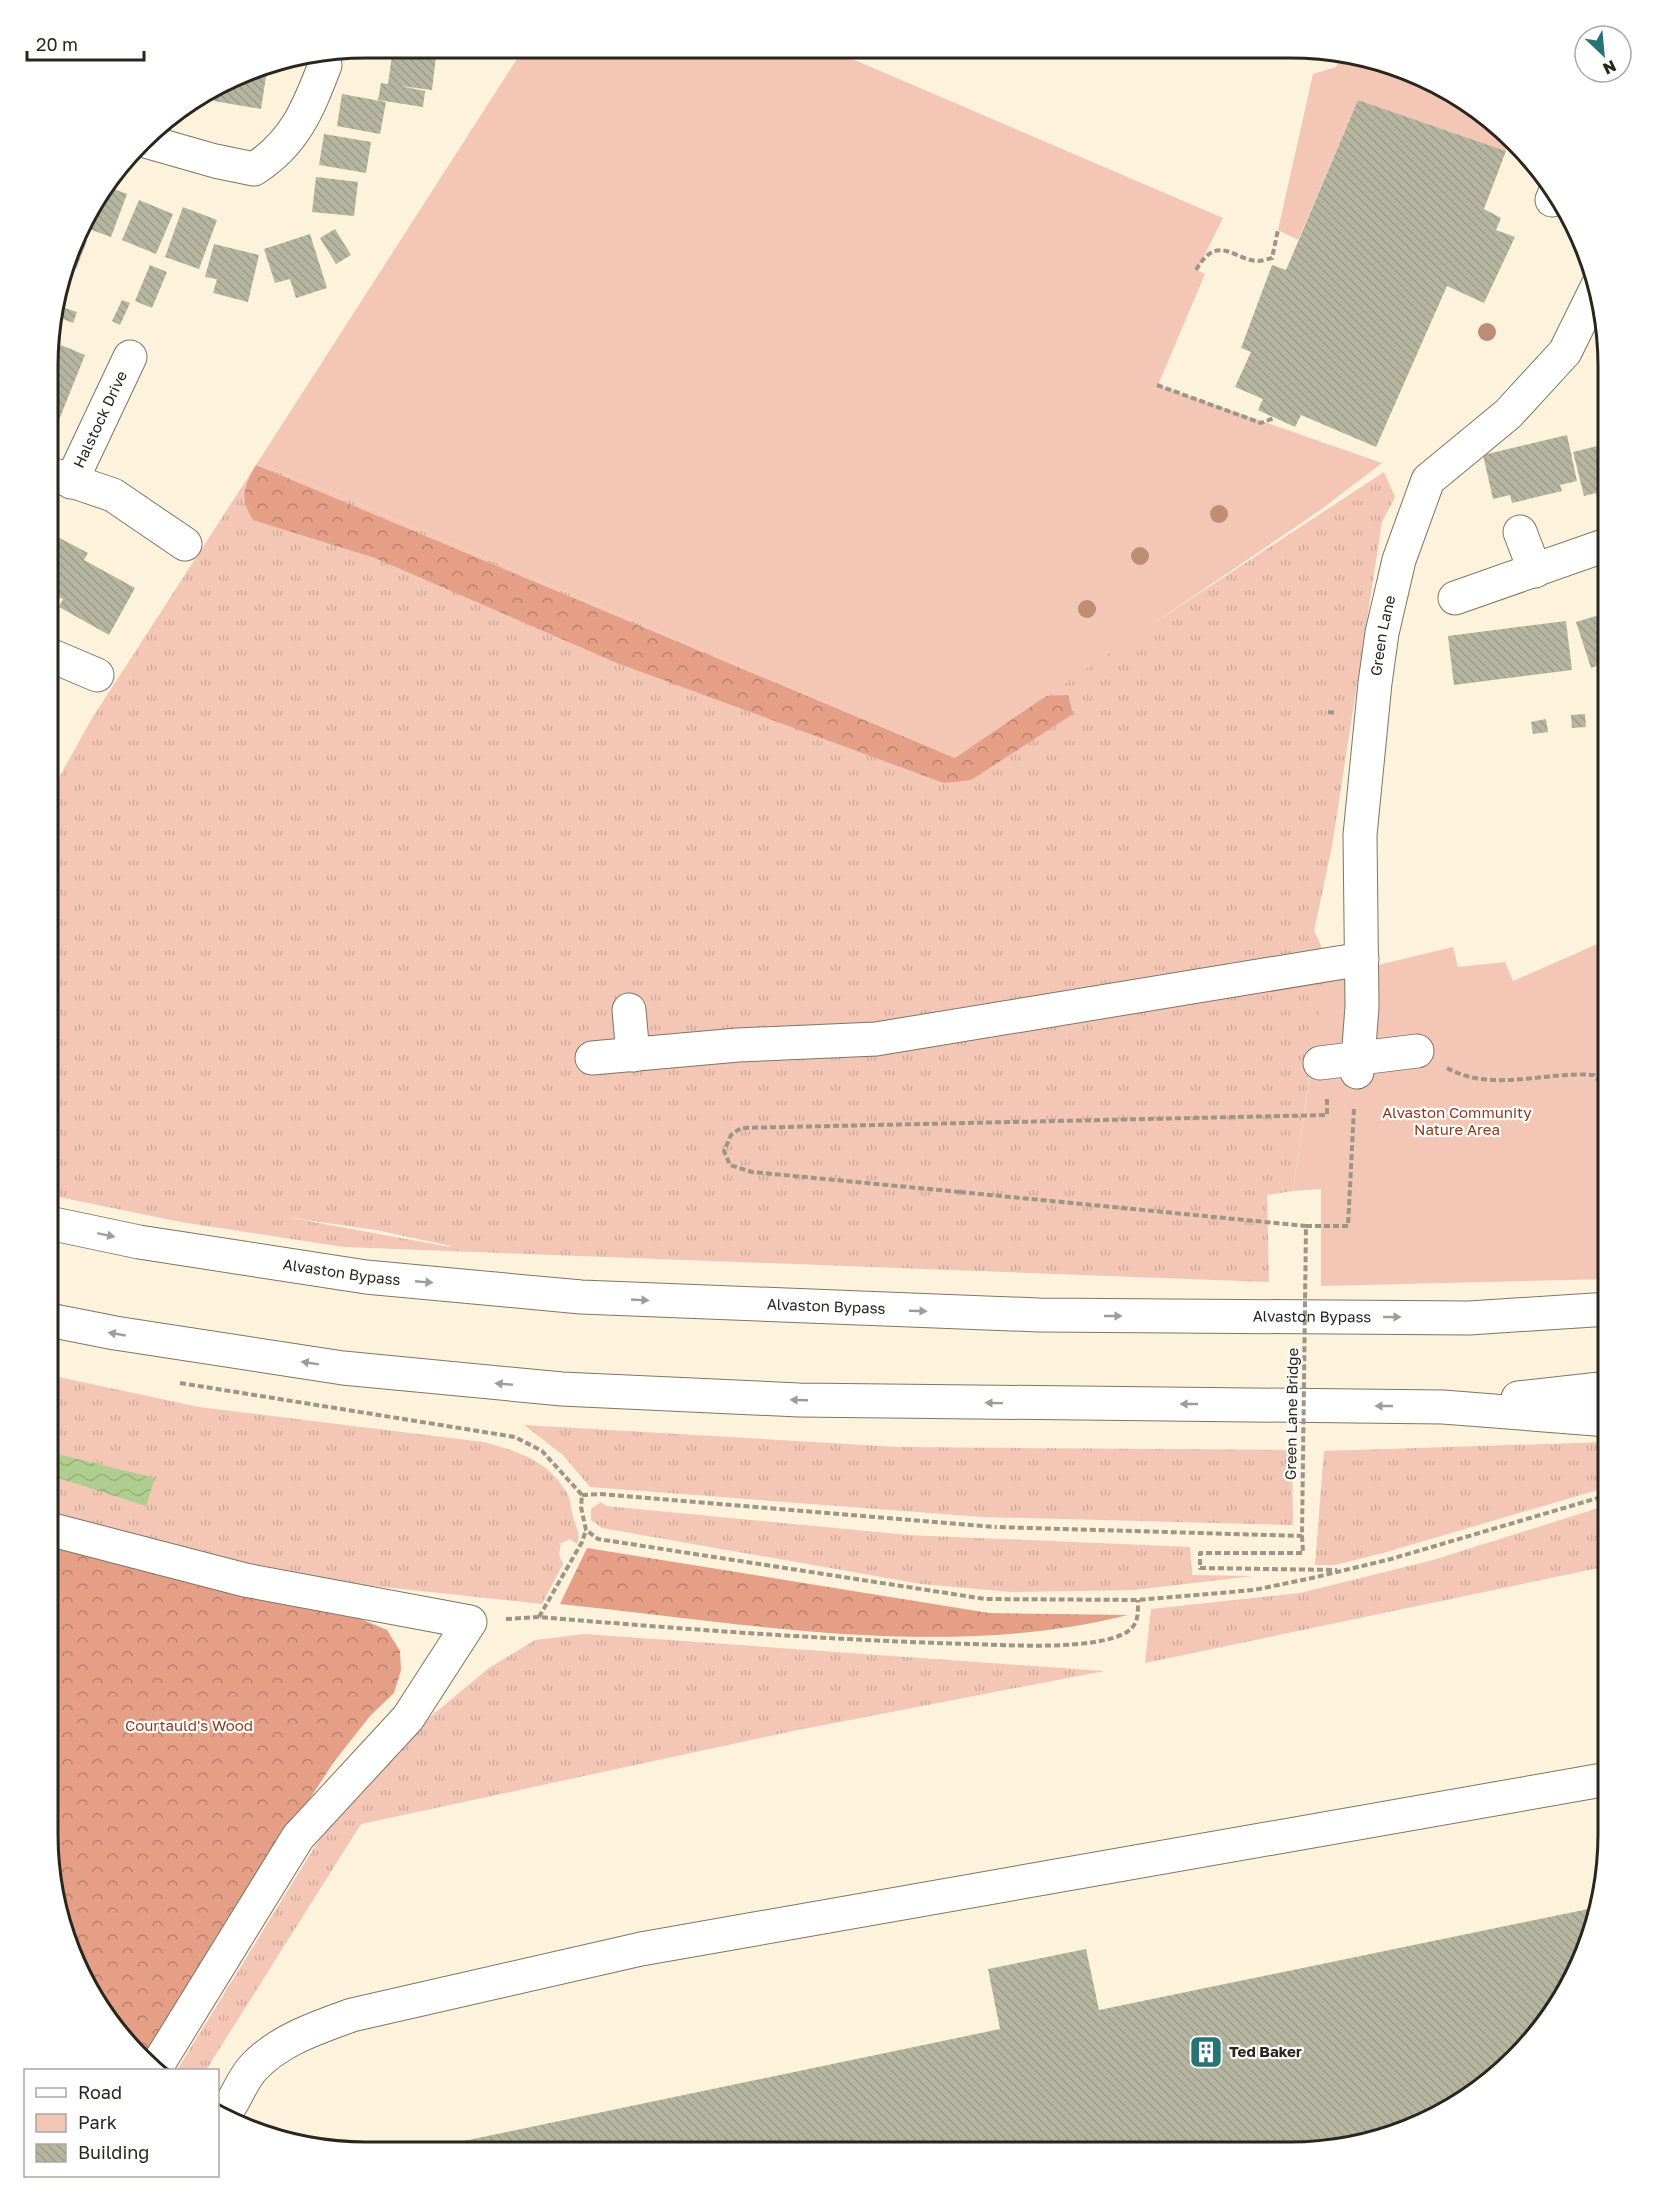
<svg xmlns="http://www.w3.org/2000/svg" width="1657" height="2201" font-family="'Golos Text',sans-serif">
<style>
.grass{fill:url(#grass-tufts);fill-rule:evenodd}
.forest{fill:url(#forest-crowns)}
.park{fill:#f3c6b6}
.water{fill:url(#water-waves)}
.building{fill:url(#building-back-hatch)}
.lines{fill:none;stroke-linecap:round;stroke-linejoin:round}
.minor-casing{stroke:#7f7562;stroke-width:35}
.highway-casing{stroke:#7f7562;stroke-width:35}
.path{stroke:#9d9686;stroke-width:4;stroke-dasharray:6 3;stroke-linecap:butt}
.minor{stroke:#fff;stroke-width:33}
.highway{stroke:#fff;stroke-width:33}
.path-bridge{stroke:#9d9686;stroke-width:4;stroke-dasharray:6 3;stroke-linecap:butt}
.tree{fill:#bf8d71}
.oneway{fill:#9f9d99}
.labels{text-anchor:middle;stroke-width:4.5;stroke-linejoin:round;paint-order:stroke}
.street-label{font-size:15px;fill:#29261d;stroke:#fff}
.park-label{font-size:15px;fill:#8c3b19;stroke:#fff}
.poi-label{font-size:15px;font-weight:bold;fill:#29261d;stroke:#fff;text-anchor:start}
.rim{fill:none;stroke:#29261d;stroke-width:3}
</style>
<defs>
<pattern id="grass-tufts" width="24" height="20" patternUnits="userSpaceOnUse" patternTransform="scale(1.5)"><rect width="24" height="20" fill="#f3c6b6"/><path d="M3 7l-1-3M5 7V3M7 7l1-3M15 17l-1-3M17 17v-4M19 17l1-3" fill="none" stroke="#d0aa9c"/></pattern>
<pattern id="forest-crowns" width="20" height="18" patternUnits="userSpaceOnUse" patternTransform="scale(1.5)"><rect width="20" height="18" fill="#e49f86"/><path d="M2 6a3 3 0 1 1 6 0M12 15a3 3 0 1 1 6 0" fill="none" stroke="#b9816d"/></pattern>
<pattern id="water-waves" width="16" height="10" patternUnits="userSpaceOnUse" patternTransform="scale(1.5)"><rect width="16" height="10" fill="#afcd8e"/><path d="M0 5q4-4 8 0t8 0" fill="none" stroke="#97b07a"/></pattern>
<pattern id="building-back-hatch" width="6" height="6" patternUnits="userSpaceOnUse" patternTransform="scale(1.5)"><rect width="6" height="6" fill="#b6b6a0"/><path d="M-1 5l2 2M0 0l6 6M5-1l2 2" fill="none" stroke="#9c9c89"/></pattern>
</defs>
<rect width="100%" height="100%" fill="#fdf2dc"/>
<g class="grass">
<path d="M256,465L308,482L955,758L1043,696L1384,472L1395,497L1382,522L1332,846L1314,931L1342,990L1313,1049L1293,1191L1267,1195L1269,1282L344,1247L181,1222L49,1195L50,794L91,720ZM286,1217L376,1230L451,1246L450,1247Z"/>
<path d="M49,1375L199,1407L483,1442C517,1451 549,1460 568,1495C571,1501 571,1510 573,1517C576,1528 581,1534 577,1544L570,1539L561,1543L559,1554L563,1564L542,1604L318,1580L49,1523Z"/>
<polygon points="524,1425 898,1447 1292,1450 1293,1525 983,1517 590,1487 563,1455"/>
<polygon points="1608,1442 1608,1487 1383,1553 1335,1565 1315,1565 1324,1451"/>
<polygon points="601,1502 606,1506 908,1535 1190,1547 1192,1575 1253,1576 1134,1590 1011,1592 921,1584 602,1528 591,1520 591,1509"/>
<polygon points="1608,1505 1608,1566 1145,1663 1151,1609 1300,1593 1433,1560"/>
<polygon points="584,1634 1104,1671 798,1730 361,1824 206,2070 177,2070 335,1814 395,1746 489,1668 535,1640"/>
</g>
<g class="forest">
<path d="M256,465L955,758L1043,696L1068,695L1073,714L971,780L944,783L617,663L375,558L253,520C239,497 244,487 256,465Z"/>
<polygon points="49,1545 356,1617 387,1630 400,1651 401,1670 394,1693 370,1716 333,1763 142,2058 127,2045 81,1976 59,1917 48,1835"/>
<path d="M587,1548L989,1613L1128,1615C945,1661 745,1623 560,1604Z"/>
</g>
<g class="park">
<polygon points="524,48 829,49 1223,218 1197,270 1205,274 1158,385 1382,463 1319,511 955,758 308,482 256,465"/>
<polygon points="1344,54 1412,72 1484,114 1510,137 1506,151 1358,100 1298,240 1278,230 1313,74 1336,67"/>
<polygon points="1609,939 1609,1279 1321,1286 1321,1189 1293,1191 1324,978 1453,947 1458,967 1505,962 1513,981"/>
</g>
<polygon class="water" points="49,1452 155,1478 146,1506 49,1475"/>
<g class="building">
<polygon points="393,48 437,48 432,90 400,86 425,91 423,107 378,100 381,83 388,84"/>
<polygon points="268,64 261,109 214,101 215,93"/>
<polygon points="342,94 386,102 380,134 337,126"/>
<polygon points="1358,100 1506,151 1484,209 1501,218 1496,230 1515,237 1484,303 1447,286 1376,447 1301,415 1295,427 1258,410 1263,399 1235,387 1251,352 1241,348 1272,265 1286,270"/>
<polygon points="324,134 371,142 366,173 319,165"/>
<polygon points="316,177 358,182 354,216 312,212"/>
<polygon points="108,187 127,194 111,237 84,227 91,208"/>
<polygon points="139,200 173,214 156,254 122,240"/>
<polygon points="183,207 217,220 199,269 165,257"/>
<polygon points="335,229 351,255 336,264 320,238"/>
<polygon points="310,234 327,288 296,298 290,279 275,283 264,249"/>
<polygon points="80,238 87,241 76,269 70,267"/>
<polygon points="214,244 259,255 248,302 213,293 217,279 205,277"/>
<polygon points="150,265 167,272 152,308 135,301"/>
<polygon points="122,300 130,303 120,325 112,321"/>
<polygon points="65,308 77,312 73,323 61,318"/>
<polygon points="61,345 85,355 59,420 51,417 51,370"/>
<polygon points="51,351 56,353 51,366"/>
<polygon points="1567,435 1577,481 1560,485 1562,491 1512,503 1510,495 1493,499 1483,455"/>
<polygon points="1609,443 1609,499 1598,502 1596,493 1584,496 1573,452"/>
<polygon points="50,533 88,553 84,560 135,588 109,635 59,607 63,599 50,593"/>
<polygon points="1609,612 1609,662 1591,668 1576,622"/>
<polygon points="1566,621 1572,670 1454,685 1448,636"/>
<polygon points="1585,714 1586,727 1572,728 1571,715"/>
<polygon points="1546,719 1548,732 1533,734 1531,722"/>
<polygon points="1598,1907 1592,1937 1556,2011 1501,2074 1432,2120 1373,2142 1291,2153 416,2151 1000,2029 988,1969 1086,1949 1099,2010"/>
</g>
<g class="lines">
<defs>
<g id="minor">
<path d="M145,141L215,161L254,169C295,143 308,109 325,65"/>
<polyline points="1552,200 1555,193"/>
<polyline points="51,474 113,495 185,544"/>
<path id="s1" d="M71,482L130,357"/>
<polyline points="1520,532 1535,571"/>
<polyline points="1455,598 1609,544"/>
<polyline points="50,655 97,675"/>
<polyline points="629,1010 633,1055"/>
<polyline points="592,1058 738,1045 876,1039 1362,959"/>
<polyline points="1320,1063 1417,1051"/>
<path id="s2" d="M1357,1072L1362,1007L1360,835L1375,683L1382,633L1399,560L1428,480L1508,414L1565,352L1598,285"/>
<polyline points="49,1529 245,1580 470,1622 408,1718 298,1837 155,2069"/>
<path d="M223,2116C235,2102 241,2081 253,2068C279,2040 316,2028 352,2015L641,1949L1608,1779"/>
</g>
<g id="highway">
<path id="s3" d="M49,1223L139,1242L366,1277L581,1297L1039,1315L1469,1318L1609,1309"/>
<polyline points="49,1320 115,1333 343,1368 562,1389 799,1400 1443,1407 1608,1420"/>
<polyline points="1518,1398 1609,1388"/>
</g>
</defs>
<use href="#minor" class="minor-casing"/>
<use href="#highway" class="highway-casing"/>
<g class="path">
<path d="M1196,270C1218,232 1233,260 1258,261C1262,261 1268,259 1272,258L1278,230"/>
<polyline points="1157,385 1261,423 1274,418"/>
<polyline points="1328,712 1337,713"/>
<path d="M1447,1068C1491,1093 1546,1071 1594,1075L1609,1093"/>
<polyline points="960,1192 752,1172 730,1165 724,1151 731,1135 741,1128 1327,1115 1327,1099"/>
<polyline points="1306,1226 1348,1226 1354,1108"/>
<polyline points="180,1383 515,1437 542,1451 582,1495 581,1507 586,1530 598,1539 985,1599 1138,1600 1254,1590 1312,1578 1391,1559 1608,1495"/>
<polyline points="582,1495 600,1494 996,1527"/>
<polyline points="1302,1536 1303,1553 1200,1553 1200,1568 1337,1570"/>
<polyline points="539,1617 582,1542 586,1530"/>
<path d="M506,1619L539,1617C683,1629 826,1640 970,1644C1007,1645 1096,1651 1127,1632C1139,1624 1138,1613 1138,1600"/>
</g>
<use href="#minor" class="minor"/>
<use href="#highway" class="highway"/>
<polyline class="path-bridge" points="960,1192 1306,1226 1302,1536 996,1527"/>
</g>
<g class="tree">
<circle cx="1487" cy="332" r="9"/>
<circle cx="1219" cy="514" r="9"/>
<circle cx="1140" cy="556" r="9"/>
<circle cx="1087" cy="609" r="9"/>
</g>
<defs><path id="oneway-solid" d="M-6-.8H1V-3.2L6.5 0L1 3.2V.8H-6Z" transform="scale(1.5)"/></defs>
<g class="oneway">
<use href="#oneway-solid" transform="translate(106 1235) rotate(12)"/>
<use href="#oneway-solid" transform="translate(424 1282) rotate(5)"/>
<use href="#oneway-solid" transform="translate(640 1300) rotate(3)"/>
<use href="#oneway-solid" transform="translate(918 1311) rotate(2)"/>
<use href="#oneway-solid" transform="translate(1113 1316)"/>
<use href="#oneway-solid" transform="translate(1392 1317)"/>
<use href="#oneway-solid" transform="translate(117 1334) rotate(-170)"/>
<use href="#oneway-solid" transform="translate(310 1363) rotate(-171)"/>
<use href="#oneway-solid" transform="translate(504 1384) rotate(-175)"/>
<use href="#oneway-solid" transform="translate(799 1400) rotate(-178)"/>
<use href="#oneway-solid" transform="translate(994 1403) rotate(-179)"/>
<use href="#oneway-solid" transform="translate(1189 1404) rotate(-180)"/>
<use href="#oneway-solid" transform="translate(1384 1406) rotate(-180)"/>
</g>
<defs>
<symbol id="building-square" viewBox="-11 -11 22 22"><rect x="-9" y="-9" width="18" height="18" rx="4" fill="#287373" stroke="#fff"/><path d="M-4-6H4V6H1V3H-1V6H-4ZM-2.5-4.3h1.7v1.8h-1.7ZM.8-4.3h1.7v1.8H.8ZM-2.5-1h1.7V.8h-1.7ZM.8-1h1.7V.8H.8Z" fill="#fff"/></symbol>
</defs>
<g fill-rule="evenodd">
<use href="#building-square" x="1187" y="2033" width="38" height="38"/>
</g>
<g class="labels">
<g class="street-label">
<text dy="5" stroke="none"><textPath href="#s1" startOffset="69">Halstock Drive</textPath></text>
<text dy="5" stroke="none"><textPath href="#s2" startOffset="438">Green Lane</textPath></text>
<text dy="5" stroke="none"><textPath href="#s3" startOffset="297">Alvaston Bypass</textPath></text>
<text dy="5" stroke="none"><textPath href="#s3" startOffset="783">Alvaston Bypass</textPath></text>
<text dy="5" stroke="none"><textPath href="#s3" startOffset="1269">Alvaston Bypass</textPath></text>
<text transform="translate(1292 1414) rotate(-89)" y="5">Green Lane Bridge</text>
</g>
<g class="park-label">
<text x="1457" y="1118">Alvaston Community<tspan x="1457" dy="17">Nature Area</tspan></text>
<text x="189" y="1731">Courtauld's Wood</text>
</g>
<g class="poi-label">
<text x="1229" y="2057">Ted Baker</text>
</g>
</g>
<path d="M0 0H1657V2201H0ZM366 58H1290A308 308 0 0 1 1598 366V1834A308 308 0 0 1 1290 2142H366A308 308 0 0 1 58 1834V366A308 308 0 0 1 366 58Z" fill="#fff" fill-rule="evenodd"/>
<path class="rim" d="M366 58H1290A308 308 0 0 1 1598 366V1834A308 308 0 0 1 1290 2142H366A308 308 0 0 1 58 1834V366A308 308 0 0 1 366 58Z"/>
<rect x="24" y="2069" width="195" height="108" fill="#ffffff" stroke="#a9a8a5" stroke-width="1.5"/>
<rect x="36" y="2088" width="30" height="9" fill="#ffffff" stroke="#a9a8a5" stroke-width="1.5"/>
<text x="78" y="2099" font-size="18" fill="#29261d">Road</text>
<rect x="36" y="2114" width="30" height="18" fill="#f3c6b6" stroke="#a9a8a5" stroke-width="1.5"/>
<text x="78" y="2129" font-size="18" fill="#29261d">Park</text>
<rect x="36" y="2144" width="30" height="18" fill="url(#building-back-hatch)" stroke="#a9a8a5" stroke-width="1.5"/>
<text x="78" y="2159" font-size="18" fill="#29261d">Building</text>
<g transform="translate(1603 54) rotate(154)"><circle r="28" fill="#ffffff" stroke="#a9a8a5" stroke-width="1.5"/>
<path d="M0-4.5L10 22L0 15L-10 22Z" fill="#287373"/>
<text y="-9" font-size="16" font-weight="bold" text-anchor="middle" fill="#29261d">N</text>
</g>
<path d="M27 51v9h117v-9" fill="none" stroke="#29261d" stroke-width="3"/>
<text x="36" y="51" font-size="18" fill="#29261d" stroke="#ffffff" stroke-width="4.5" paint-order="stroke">20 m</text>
</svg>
